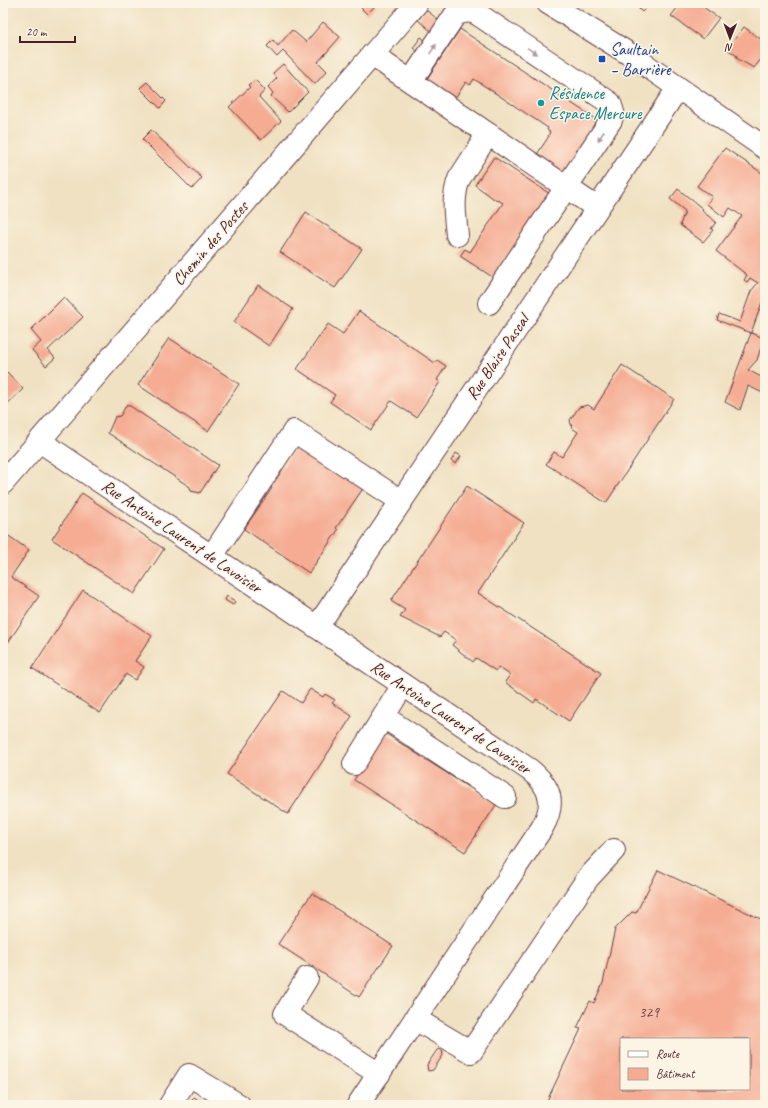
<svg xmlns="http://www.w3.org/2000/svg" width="768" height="1108" font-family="Caveat,sans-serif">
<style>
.building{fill:#f5ac93;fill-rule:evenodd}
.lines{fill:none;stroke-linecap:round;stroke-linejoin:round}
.minor-casing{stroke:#633c42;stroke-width:24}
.minor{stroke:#fff;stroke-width:22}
.oneway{fill:#ae9aa0}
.transit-dot{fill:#1a4fb4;stroke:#fcf5e5;stroke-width:1.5}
.culture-dot{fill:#0f9aa8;stroke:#fcf5e5;stroke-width:1.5}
.labels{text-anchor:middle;stroke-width:3;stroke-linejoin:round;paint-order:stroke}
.number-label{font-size:15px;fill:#754245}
.transit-label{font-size:17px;fill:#164399;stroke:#fcf5e5;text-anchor:start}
.culture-label{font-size:17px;fill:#0d838f;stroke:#fcf5e5;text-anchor:start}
.street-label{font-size:17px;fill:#4a1f2b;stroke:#fcf5e5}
</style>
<rect width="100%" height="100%" fill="#fcf5e5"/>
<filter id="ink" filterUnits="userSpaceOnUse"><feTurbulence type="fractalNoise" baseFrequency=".025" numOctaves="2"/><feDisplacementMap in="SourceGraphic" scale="8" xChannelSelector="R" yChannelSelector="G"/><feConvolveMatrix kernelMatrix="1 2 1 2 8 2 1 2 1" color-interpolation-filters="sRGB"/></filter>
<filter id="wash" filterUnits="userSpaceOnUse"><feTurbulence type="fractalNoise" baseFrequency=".012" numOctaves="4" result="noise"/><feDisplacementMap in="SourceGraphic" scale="16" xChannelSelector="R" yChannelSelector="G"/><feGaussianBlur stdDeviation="0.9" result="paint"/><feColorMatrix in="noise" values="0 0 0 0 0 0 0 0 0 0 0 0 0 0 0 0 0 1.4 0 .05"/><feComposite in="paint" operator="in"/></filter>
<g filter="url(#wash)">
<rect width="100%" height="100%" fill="#f0e1c2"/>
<g id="blocks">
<g class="building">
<polygon points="365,3 372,3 375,6 367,14 361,8"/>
<polygon points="633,3 651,3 642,12"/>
<polygon points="681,3 697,3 719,18 703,39 671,16"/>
<polygon points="426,10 441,22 432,32 418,20"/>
<polygon points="323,22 340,37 318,62 327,71 315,84 283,51 277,57 267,46 273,40 278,46 292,30 306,42"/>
<polygon points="744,27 765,42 765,54 754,68 736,58 737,56 727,49"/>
<polygon points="460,29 600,122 563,178 534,159 549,136 548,136 550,132 547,130 548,128 474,79 470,85 466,82 451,104 423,85"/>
<polygon points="421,37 428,43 419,53 413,48"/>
<polygon points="283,64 308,92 288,112 271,96 273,93 268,87 277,78 273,73"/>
<polygon points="255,80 265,90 259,97 281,121 261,140 229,107 250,87 248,85"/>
<polygon points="147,82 166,101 160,108 140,88"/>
<polygon points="151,130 202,178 192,189 142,139"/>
<polygon points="725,148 765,175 765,294 751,333 717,320 719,314 740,322 751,291 758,283 750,278 747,282 744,280 747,275 716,251 742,216 730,208 724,217 707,204 712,197 697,186"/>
<polygon points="494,157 550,194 494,278 460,256 465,249 470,252 503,203 498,200 497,201 475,185"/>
<polygon points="678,189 703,209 702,211 716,222 711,229 713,230 703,242 680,225 685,211 670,199"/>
<polygon points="306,212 362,249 335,288 280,252"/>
<polygon points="258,285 293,309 269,346 234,322"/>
<polygon points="64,297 83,317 48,350 55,358 46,366 32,350 41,342 31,330"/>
<polygon points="359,311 435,363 437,360 446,366 437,380 440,382 416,417 391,401 371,430 330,402 335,395 297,369 328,324 343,334"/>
<polygon points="751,333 764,338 757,360 748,370 765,379 765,394 748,386 740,410 725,402"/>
<polygon points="169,338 239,384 208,431 138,385"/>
<polygon points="622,365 674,399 606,503 546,464 554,452 562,457 578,432 572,428 570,420 579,407 588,405 594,409"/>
<polygon points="7,372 23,389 3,408 3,376"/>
<polygon points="127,404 218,465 200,493 191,491 190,487 108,433 115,417 120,416"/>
<polygon points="298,443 364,487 336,528 338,530 309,573 244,529 272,488 270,486"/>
<polygon points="456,453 461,456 456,464 451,461"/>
<polygon points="467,486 524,523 478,593 601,673 569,721 536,699 534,703 505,682 510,675 498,667 496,671 476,658 473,662 452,645 456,640 444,632 440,637 400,617 405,610 391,601"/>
<polygon points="82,493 164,549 134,594 52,539"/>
<polygon points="3,532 29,550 11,577 39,596 3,650"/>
<polygon points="83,590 152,636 135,661 144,667 135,680 126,674 100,713 32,668"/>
<polygon points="227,596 235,601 233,605 225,600"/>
<polygon points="310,689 323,697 325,694 335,700 332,703 352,716 288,814 227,774 283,691 301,703"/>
<polygon points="385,733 468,787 469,785 496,805 465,852 354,780"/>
<path d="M658,870L765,921V1105H545L581,1029L577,1028L590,1001L594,1003L603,983L615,929L632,912L636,913ZM621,1039H749V1089H621Z"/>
<polygon points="312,893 393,946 359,997 278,944"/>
<polygon points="439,1049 442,1050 443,1055 433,1070 428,1071 427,1065 437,1050"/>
<polygon points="194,1097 206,1105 189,1105"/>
</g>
</g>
</g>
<g filter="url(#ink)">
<use href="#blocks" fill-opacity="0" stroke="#633c42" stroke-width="1"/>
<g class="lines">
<defs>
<g id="minor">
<polyline points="548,3 634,57 765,148"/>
<polyline points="372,55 597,208"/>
<path d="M411,81L455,15C464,11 471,10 479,15L610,103L613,112L611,120L489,303"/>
<path d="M457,235C455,215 452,198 459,179L488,134"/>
<path d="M41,442L530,770C551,787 556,803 542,828L358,1105"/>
<polyline points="3,483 417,3"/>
<polyline points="212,556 294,431 401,501"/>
<polyline points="317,627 678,88"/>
<polyline points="384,717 505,797"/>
<polyline points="354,764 403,685"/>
<polyline points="307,978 285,1014 379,1074"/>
<polyline points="415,1019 471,1052 588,878 614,850"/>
<polyline points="170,1105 189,1075 239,1105"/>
</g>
</defs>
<use href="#minor" class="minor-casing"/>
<use href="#minor" class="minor"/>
</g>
<defs><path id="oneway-solid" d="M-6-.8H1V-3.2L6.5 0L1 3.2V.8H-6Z"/></defs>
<g class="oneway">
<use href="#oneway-solid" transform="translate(433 49) rotate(-56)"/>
<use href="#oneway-solid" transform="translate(532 51) rotate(34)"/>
<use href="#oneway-solid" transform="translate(601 136) rotate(123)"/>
</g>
</g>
<rect class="transit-dot" x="598" y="55" width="8" height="8" rx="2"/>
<circle class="culture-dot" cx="541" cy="103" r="4"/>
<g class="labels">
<g class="number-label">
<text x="649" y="1017">329</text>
</g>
<g class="transit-label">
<text x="610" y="55">Saultain<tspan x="610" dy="20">– Barrière</tspan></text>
</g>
<g class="culture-label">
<text x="549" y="99">Résidence<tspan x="549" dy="20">Espace Mercure</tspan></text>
</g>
<g class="street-label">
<text transform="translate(210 243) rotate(-49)" y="6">Chemin des Postes</text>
<text transform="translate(497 357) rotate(-56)" y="6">Rue Blaise Pascal</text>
<text transform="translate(182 536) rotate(34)" y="6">Rue Antoine Laurent de Lavoisier</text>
<text transform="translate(451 717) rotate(34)" y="6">Rue Antoine Laurent de Lavoisier</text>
</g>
</g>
<rect width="768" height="1108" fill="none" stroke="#fcf5e5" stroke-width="16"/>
<rect x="620" y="1038" width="130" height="52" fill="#fcf5e5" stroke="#b59f9b"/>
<rect x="628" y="1051" width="20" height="6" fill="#ffffff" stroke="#b59f9b"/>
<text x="656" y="1058" font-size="12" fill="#4a1f2b">Route</text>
<rect x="628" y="1068" width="20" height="12" fill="#f5ac93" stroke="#b59f9b"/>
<text x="656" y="1078" font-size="12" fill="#4a1f2b">Bâtiment</text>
<g transform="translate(730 38) rotate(181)" stroke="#fcf5e5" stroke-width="3" paint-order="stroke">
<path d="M0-3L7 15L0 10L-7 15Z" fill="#4a1f2b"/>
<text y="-6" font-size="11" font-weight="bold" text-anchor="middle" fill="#4a1f2b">N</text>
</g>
<path d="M20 36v6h55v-6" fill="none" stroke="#4a1f2b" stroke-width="2"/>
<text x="26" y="36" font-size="12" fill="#4a1f2b" stroke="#fcf5e5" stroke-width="3" paint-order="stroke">20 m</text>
</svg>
